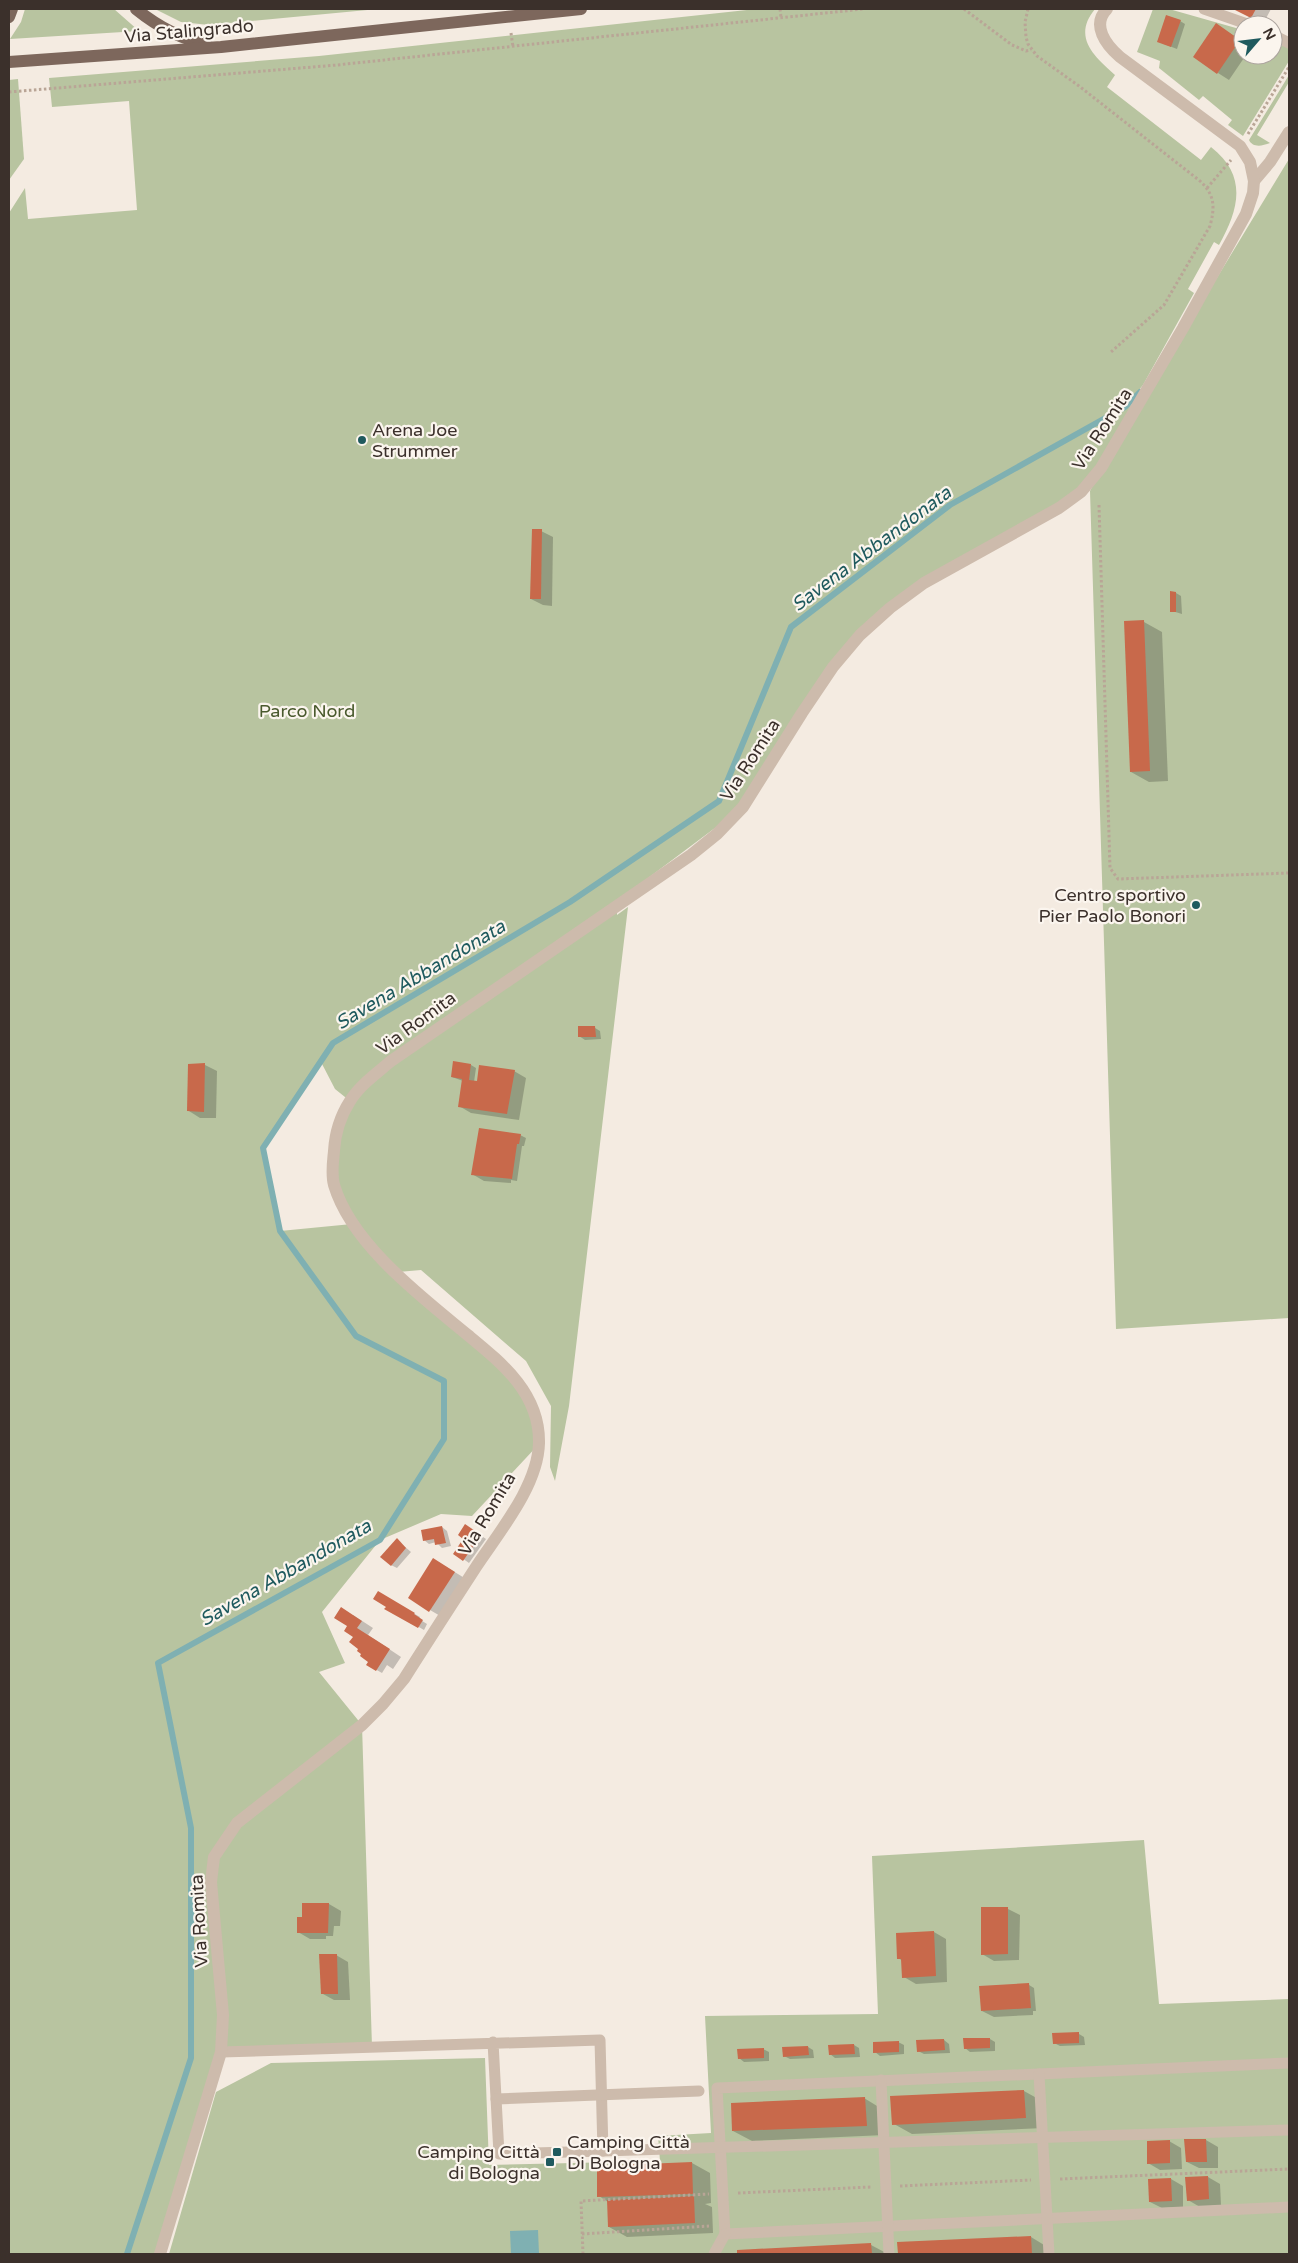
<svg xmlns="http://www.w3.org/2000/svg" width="1298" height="2263" font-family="'Varela Round',sans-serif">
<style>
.green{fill:#b8c4a0;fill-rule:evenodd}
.water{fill:#7fb0b2}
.shadow{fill:#0003}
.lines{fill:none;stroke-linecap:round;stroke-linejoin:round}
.stream{stroke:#7fb0b2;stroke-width:6}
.building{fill:#c8694b}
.path{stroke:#b9a596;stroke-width:3;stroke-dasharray:2.5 2.5;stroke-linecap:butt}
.lane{stroke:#cdbbac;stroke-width:11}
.street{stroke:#cdbbac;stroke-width:12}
.primary{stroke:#7d675c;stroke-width:12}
.poi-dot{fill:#1f5a5e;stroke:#fbf5ee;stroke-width:2}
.labels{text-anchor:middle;stroke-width:4.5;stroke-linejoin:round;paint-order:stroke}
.street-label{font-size:18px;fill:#3b302b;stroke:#fbf5ee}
.poi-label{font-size:18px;fill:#3b302b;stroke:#fbf5ee;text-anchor:start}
.park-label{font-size:18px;fill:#4a5a2e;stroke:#fbf5ee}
.water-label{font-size:19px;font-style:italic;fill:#1f5a5e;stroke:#fbf5ee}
</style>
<rect width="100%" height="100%" fill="#f4ebe1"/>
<g class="green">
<polygon points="25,9 114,9 139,31 10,39 21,22"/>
<polygon points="155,9 378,9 209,25 181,22"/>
<path d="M756,9H1095C1072,37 1094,56 1115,75L1107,87L1201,160L1211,147C1248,176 1239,209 1219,245L1214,242L1188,289L1194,293L1143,385L1125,407L1066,440L1144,398L1289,159V1318L1116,1329L1090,491L1099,473L1081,492L960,562L860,635L743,807L564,941L617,905V915L628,907L569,1406L555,1481L550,1467L551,1406L526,1361L421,1270L398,1272L520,1384L539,1444L472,1516L441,1514L380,1540L322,1612L345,1663L319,1672L362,1725L372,2047L221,2053L160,2254H9V213L25,188L28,219L137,210L129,101L52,107L49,78L319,56ZM321,1062L335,1089L350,1101L332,1165L352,1224L280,1231L263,1148Z"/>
<polygon points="1153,9 1169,9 1243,30 1243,55 1273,55 1273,41 1289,47 1289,61 1243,136 1228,125 1232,120 1203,96 1199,100 1159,68 1160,61 1137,52"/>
<path d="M1289,75V82L1257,135L1270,143C1262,146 1253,148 1249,140Z"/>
<polygon points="18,79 24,159 9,180 9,80"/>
<polygon points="1144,1840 1159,2004 1289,1999 1289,2254 169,2254 216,2092 271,2063 485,2058 489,2165 660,2161 658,2136 711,2133 705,2016 878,2014 872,1856"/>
</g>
<polygon class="water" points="538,2230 539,2254 511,2254 510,2231"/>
<g class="shadow">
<polygon points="1235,9 1271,9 1263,24"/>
<polygon points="1180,21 1185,24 1177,49 1164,44"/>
<polygon points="1228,32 1243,42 1243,55 1246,55 1229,80 1218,73"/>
<polygon points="541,531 553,537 552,606 543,605 531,599"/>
<polygon points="1176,593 1181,596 1182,614 1172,611"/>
<polygon points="1144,622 1162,632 1168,781 1149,782 1131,772"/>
<polygon points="595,1028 600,1031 601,1039 585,1040 579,1036"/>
<polygon points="189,1065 205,1065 217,1071 216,1118 200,1118 189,1111"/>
<polygon points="471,1065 476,1068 474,1082 514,1071 526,1078 519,1120 471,1113 459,1106 463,1081 452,1077"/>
<polygon points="520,1135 526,1138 524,1146 522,1146 517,1181 511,1180 511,1183 484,1181 472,1174"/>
<polygon points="442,1527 447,1531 451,1546 442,1548 436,1542 429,1544 424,1540"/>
<polygon points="471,1529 486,1539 469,1563 455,1553"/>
<polygon points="397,1540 411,1552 397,1568 391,1565"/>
<polygon points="445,1566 466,1579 442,1617 430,1610"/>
<polygon points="378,1593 420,1617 419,1619 427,1624 424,1630 386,1608 387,1606"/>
<polygon points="353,1615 373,1628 368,1635 401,1657 393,1669 387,1665 382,1673 368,1665 370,1661 354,1636"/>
<polygon points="303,1904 329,1904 341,1911 340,1926 334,1926 333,1936 326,1936 326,1939 310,1939 298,1932 303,1919"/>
<polygon points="1008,1909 1020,1915 1019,1960 994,1961 982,1954"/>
<polygon points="934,1932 946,1939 947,1982 916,1984 904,1977 903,1961 898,1958"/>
<polygon points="336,1955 348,1962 350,2000 334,2000 323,1994"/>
<polygon points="1029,1985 1034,1988 1036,2011 1033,2011 1033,2015 994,2017 982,2011"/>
<polygon points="1079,2034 1084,2037 1085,2045 1060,2046 1054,2043"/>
<polygon points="990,2039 995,2042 995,2051 970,2052 965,2048"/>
<polygon points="944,2040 949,2044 950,2053 924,2054 918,2051"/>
<polygon points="898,2042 904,2045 904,2054 880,2056 875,2052"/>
<polygon points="854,2045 859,2048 860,2057 835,2058 830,2054"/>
<polygon points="808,2047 813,2050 814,2058 790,2059 784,2056"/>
<polygon points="763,2049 769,2052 769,2061 744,2062 739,2058"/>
<polygon points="1024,2091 1042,2101 1044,2128 912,2134 894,2124 892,2097"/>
<polygon points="864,2098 882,2109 885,2135 752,2141 733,2131"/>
<polygon points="1206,2140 1218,2147 1218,2168 1199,2168 1187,2162"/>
<polygon points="1169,2141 1181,2148 1182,2169 1160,2170 1148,2163"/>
<polygon points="692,2163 710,2173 711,2203 705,2204 712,2207 713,2233 627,2237 609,2227 608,2202 599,2196"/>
<polygon points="1208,2177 1220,2184 1221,2205 1200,2207 1188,2200"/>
<polygon points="1171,2179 1183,2186 1183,2207 1162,2208 1150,2202"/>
<polygon points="1031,2237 1049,2248 1049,2254 899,2254 899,2243"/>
<polygon points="871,2245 888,2254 739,2254 739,2251"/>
</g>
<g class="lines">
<polyline class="stream" points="127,2254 191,2058 191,1828 158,1663 380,1540 444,1439 444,1381 356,1336 280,1231 263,1148 333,1043 570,902 719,801 791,627 950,505 1125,407 1140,392"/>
</g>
<g class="building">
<polygon points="1233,9 1256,9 1251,18"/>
<polygon points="1166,15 1181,20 1171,47 1157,42"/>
<polygon points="1216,23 1240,40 1217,74 1193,57"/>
<polygon points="532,529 542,529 541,599 530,599"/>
<polygon points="1170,591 1176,592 1176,612 1170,612"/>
<polygon points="1144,620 1150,771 1130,772 1124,621"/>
<polygon points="578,1026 595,1026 596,1037 578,1037"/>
<polygon points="453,1061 471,1064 469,1080 477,1081 479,1065 515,1070 507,1114 458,1107 462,1079 451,1077"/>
<polygon points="205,1063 204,1112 187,1111 188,1064"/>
<polygon points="479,1128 521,1134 519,1144 517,1144 512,1179 471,1175"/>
<polygon points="465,1524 481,1535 463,1561 453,1554 463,1539 458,1535"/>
<polygon points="442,1526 446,1543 435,1545 434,1539 423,1541 421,1530"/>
<polygon points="397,1538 406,1548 391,1566 380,1557"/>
<polygon points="433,1558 455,1572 429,1612 408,1598"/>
<polygon points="378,1591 415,1613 414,1614 423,1620 418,1628 384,1609 386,1607 373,1599"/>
<polygon points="341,1607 362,1621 357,1628 390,1649 376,1671 366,1665 368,1662 360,1656 361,1654 357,1651 358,1649 349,1642 353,1637 344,1631 347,1626 334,1618"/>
<polygon points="302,1903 329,1903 328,1933 297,1933 297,1917 302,1917"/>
<polygon points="981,1907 1008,1907 1008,1954 981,1955"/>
<polygon points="934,1931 936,1976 902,1978 901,1959 897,1959 896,1933"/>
<polygon points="319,1954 337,1954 338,1994 321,1994"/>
<polygon points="1029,1983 1031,2008 981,2011 979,1986"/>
<polygon points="1079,2032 1079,2043 1053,2044 1052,2033"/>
<polygon points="963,2038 990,2038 990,2048 964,2049"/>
<polygon points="944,2039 945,2050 917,2052 916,2040"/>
<polygon points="899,2041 899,2052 873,2053 873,2042"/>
<polygon points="854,2044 855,2054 829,2055 828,2045"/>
<polygon points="808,2046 809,2055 783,2057 782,2047"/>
<polygon points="764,2048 764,2058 738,2059 737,2049"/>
<polygon points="1024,2090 1026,2118 892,2125 890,2096"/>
<polygon points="865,2097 867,2126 732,2131 731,2103"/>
<polygon points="1184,2139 1206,2139 1207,2162 1186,2162"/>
<polygon points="1170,2140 1170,2163 1147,2164 1147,2141"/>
<polygon points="692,2162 693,2194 597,2197 597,2166"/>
<polygon points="1208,2176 1209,2199 1187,2201 1185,2177"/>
<polygon points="1171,2178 1172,2201 1149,2202 1148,2179"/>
<polygon points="694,2196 695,2223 608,2227 607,2200"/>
<polygon points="1031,2236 1032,2254 898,2254 897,2242"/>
<polygon points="871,2243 872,2254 737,2254 737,2250"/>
</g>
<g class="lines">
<g class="path">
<polyline points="780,9 781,17"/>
<polyline points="964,9 1012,45 1026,51 1031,50"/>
<path d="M1028,9L1025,22L1026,37L1028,44L1037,56L1079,86L1200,181C1215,195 1215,207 1210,226L1164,305L1111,352"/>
<polyline points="511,33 513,47"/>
<polyline points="9,92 337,65 863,9"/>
<polyline points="1248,134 1289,67"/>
<polyline points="1207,188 1231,160"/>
<polyline points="1099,505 1110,868 1118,879 1289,873"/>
<polyline points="1060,2179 1289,2169"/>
<polyline points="900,2186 1031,2180"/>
<polyline points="738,2193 871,2187"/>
<polyline points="582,2234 709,2226"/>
<polyline points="583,2254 581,2201 709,2194"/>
</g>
<g class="lane">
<polyline points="1204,9 1250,25"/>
<polyline points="1273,35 1289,43"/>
<polyline points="221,2052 600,2040 603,2151 499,2154 493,2042"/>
<polyline points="1289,2063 717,2088 725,2234 1289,2207"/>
<polyline points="1039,2074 1049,2254"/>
<polyline points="881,2080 889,2254"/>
<polyline points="496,2099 699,2091"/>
<polyline points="603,2151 1289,2130"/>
<polyline points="714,2254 725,2234"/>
</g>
<g class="street">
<polyline points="1254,181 1270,162 1289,132"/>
<path d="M160,2254L221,2052L223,2015L211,1882L214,1857L237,1823L362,1725L383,1704L404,1679C428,1641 452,1604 476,1567C499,1532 538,1486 539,1443C540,1394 503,1364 469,1336C422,1297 352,1245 334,1185C331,1174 333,1162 334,1151C335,1134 341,1115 350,1101C360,1085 377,1073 391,1061L691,855L717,834L743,807L802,713L833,667L860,635L890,608L924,583L1059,508L1081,492L1101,468L1183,328L1246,214L1253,193L1254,181L1250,162L1240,146L1120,57C1106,45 1091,25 1107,9"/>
</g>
<g class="primary">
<path d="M136,9C157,26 180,39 207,44"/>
<polyline points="9,17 12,9"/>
<polyline points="9,62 221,47 581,9"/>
</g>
</g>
<g class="poi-dot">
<circle cx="362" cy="440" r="5"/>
<circle cx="1196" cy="905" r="5"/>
<rect x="552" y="2147" width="10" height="10" rx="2.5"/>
<rect x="545" y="2157" width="10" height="10" rx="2.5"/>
</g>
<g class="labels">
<g class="street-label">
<text transform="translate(189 31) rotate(-5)" y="6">Via Stalingrado</text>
<text transform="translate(1102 429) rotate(-57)" y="6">Via Romita</text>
<text transform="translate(750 760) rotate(-57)" y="6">Via Romita</text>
<text transform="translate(416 1023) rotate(-36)" y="6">Via Romita</text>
<text transform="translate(487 1514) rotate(-59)" y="6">Via Romita</text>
<text transform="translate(199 1921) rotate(-93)" y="6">Via Romita</text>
</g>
<g class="poi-label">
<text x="372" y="436">Arena Joe<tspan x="372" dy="21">Strummer</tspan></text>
<text x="1186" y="901" text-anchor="end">Centro sportivo<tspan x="1186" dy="21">Pier Paolo Bonori</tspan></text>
<text x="567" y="2148">Camping Città<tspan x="567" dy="21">Di Bologna</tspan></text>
<text x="540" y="2158" text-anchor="end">Camping Città<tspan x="540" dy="21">di Bologna</tspan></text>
</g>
<g class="park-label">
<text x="307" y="717">Parco Nord</text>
</g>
<g class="water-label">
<text transform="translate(871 548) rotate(-37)" y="7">Savena Abbandonata</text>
<text transform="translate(420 974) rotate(-31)" y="7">Savena Abbandonata</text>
<text transform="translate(285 1572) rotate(-30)" y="7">Savena Abbandonata</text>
</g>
</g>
<rect width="1298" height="2263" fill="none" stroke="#3b302b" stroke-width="20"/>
<g transform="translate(1258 40) rotate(62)"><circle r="24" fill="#fbf5ee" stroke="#aea6a0"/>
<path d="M0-4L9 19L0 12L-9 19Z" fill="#1f5a5e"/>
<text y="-8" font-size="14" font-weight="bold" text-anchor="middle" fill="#3b302b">N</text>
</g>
</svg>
